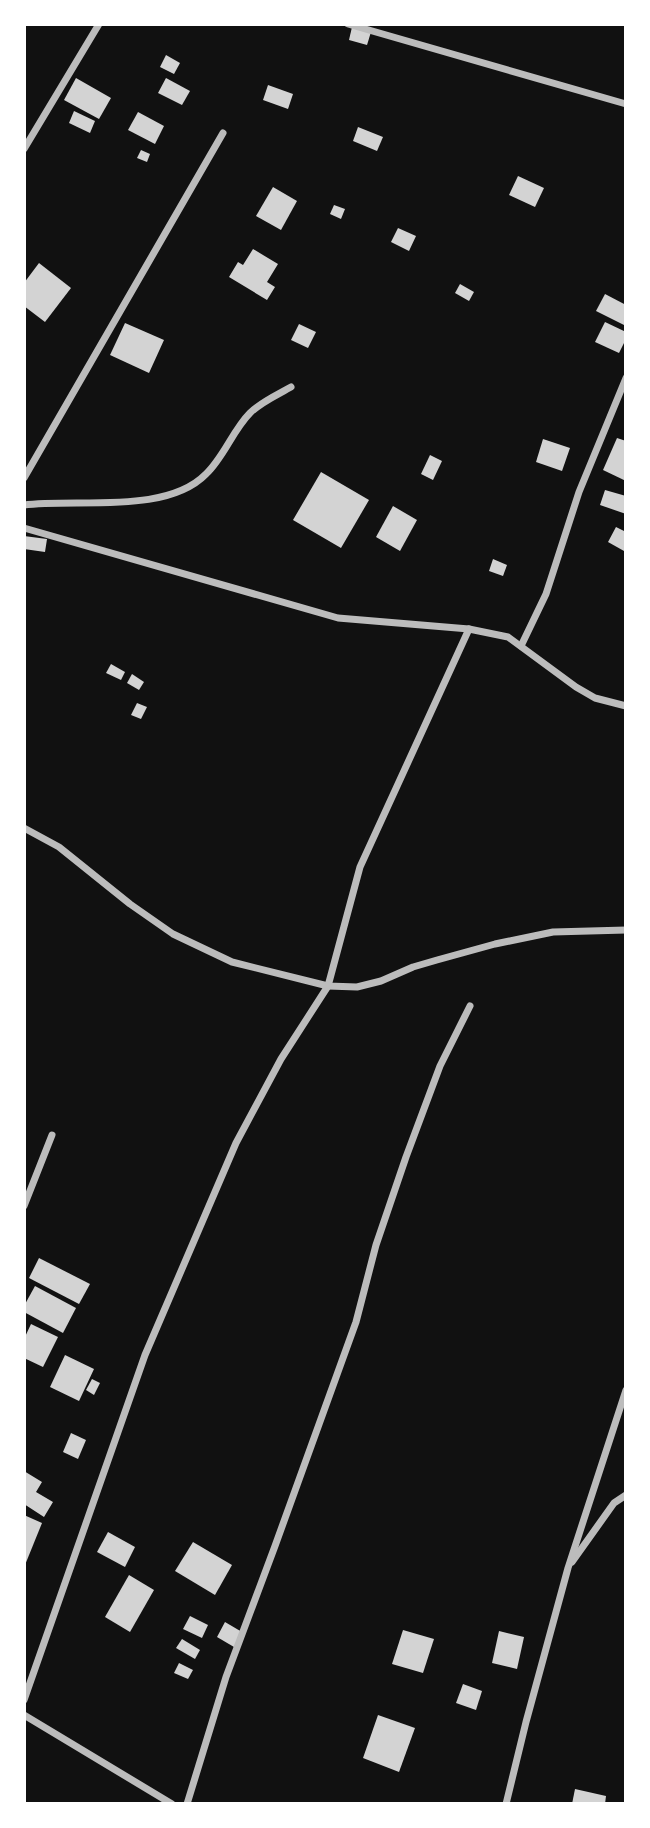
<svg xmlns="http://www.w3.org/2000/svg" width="650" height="1828" font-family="Karla,sans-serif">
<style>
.building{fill:#d3d3d3}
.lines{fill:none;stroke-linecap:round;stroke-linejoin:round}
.minor{stroke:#bcbcbc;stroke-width:7}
</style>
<rect width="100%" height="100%" fill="#111"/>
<g class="building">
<polygon points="352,27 371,32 367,45 349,40"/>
<polygon points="166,55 180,63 174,74 160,67"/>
<polygon points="76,78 111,98 99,119 64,100"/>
<polygon points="166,78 190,91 182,105 158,93"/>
<polygon points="268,85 293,94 288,109 263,100"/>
<polygon points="74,111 95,121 90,133 69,123"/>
<polygon points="138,112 164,126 155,144 128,130"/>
<polygon points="358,127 383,137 377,151 353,141"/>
<polygon points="141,150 150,154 147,162 137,158"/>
<polygon points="518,176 544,188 535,207 509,195"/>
<polygon points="273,187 297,201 281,230 256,216"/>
<polygon points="334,205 345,209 341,219 330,214"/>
<polygon points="398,228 416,236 409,251 391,242"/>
<polygon points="253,249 278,264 267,282 275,287 267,300 229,277 238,262 243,265"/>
<polygon points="39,263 71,288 45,322 24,306 24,283"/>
<polygon points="460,284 474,292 469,301 455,293"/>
<polygon points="605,294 626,305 626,326 596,311"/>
<polygon points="605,322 626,332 626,339 619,353 595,342"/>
<polygon points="125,323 164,340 149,373 110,355"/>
<polygon points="299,324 316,332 308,348 291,340"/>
<polygon points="617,438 626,441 626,481 603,470"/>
<polygon points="543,439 570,448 562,471 536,462"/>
<polygon points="430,455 442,461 433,480 421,474"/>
<polygon points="321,472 369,500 341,548 293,520"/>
<polygon points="605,490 626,496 626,514 600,505"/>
<polygon points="393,506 417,520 400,551 376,537"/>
<polygon points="616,527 626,532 624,551 608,542"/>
<polygon points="24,536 47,539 45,552 24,549"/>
<polygon points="493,559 507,565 503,576 489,571"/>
<polygon points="111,664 125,672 121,680 106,673"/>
<polygon points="132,674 144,682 139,690 127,683"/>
<polygon points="137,703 147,707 141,719 131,715"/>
<polygon points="39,1258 90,1284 79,1304 29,1278"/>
<polygon points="35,1286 76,1308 63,1333 24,1312 24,1306"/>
<polygon points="31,1324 58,1337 43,1367 24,1358 24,1339"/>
<polygon points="65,1355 94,1369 79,1401 50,1387"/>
<polygon points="92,1379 100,1383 94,1395 86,1390"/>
<polygon points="71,1433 86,1440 78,1459 63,1452"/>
<polygon points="24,1471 42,1482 36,1492 53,1502 44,1517 24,1504"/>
<polygon points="24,1515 42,1523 25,1565 24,1565"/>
<polygon points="108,1532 135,1547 125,1567 97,1552"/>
<polygon points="193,1542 232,1565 215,1595 175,1571"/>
<polygon points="129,1575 154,1590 130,1632 105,1617"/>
<polygon points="190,1616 208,1625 202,1638 183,1629"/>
<polygon points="225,1622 242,1632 234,1647 217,1637"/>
<polygon points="403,1630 434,1639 423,1673 392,1664"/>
<polygon points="499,1631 524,1637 517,1669 492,1663"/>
<polygon points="182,1639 200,1650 195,1659 176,1648"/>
<polygon points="179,1663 193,1670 188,1679 174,1673"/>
<polygon points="463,1684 482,1691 476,1710 456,1703"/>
<polygon points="378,1715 415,1728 399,1772 363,1758"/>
<polygon points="575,1789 606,1796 605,1804 572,1804"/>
</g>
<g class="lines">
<g class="minor">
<polyline points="348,24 626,104"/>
<polyline points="24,149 99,24"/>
<polyline points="24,478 223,133"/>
<path d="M24,505C76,498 166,515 206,474C224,457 233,430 250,413C261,402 277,395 291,387"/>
<polyline points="24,528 338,618 469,629 508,637 576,687 595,698 626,706"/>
<polyline points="521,646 546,594 579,492 626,378"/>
<polyline points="24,828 59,847 130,904 173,934 232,962 328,986 357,987 381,981 413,967 437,960 495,944 553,932 626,930"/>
<polyline points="24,1206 52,1135"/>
<polyline points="572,1562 614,1503 626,1495"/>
<polyline points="24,1700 145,1355 236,1143 281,1059 328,986 360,867 469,629"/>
<polyline points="24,1715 172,1804"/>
<polyline points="187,1804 226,1677 275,1546 356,1322 376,1245 406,1157 440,1066 470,1006"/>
<polyline points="506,1804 526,1722 568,1568 626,1390"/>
</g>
</g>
<rect width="650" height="1828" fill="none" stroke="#ffffff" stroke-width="52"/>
</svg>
